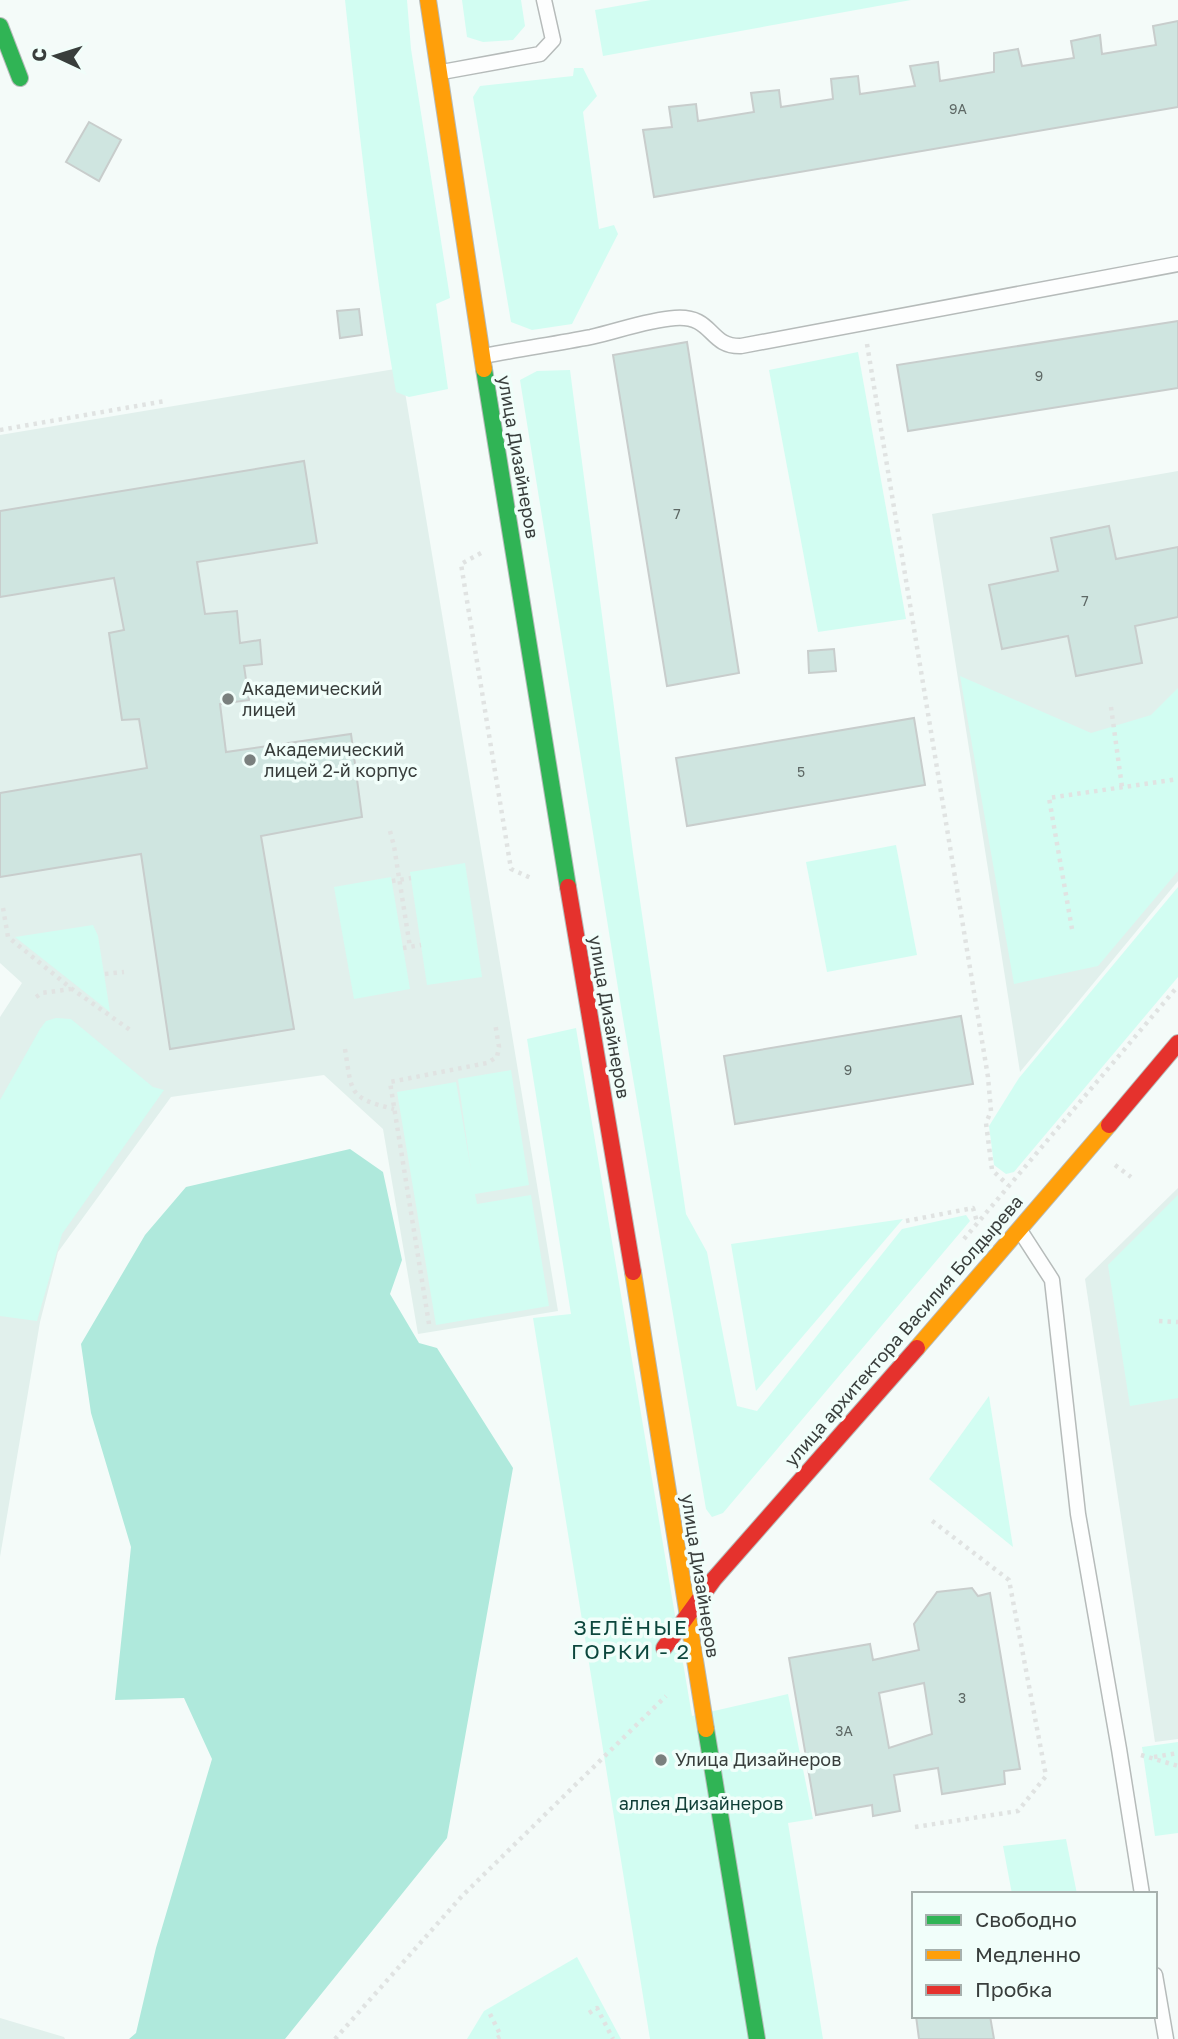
<svg xmlns="http://www.w3.org/2000/svg" width="1178" height="2039" font-family="'Golos Text',sans-serif">
<style>
.built{fill:#e1f0ec}
.green{fill:#d2fdf2}
.forest{fill:#afe9dc}
.building{fill:#cfe5e0;stroke:#c8cdcc;stroke-width:2;fill-rule:evenodd}
.lines{fill:none;stroke-linecap:round;stroke-linejoin:round}
.lane-casing{stroke:#b6bbba;stroke-width:17}
.fast-casing{stroke:#b6bbba;stroke-width:18}
.slow-casing{stroke:#b6bbba;stroke-width:18}
.jam-casing{stroke:#b6bbba;stroke-width:18}
.path{stroke:#e0e3e2;stroke-width:4.5;stroke-dasharray:3.5 5;stroke-linecap:butt}
.lane{stroke:#fdfefe;stroke-width:14}
.fast{stroke:#30b455;stroke-width:16}
.slow{stroke:#ff9f0a;stroke-width:16}
.jam{stroke:#e5322d;stroke-width:16}
.poi-dot{fill:#7a807e;stroke:#f1fefa;stroke-width:2.5}
.labels{text-anchor:middle;stroke-width:7;stroke-linejoin:round;paint-order:stroke}
.number-label{font-size:14px;fill:#5e6865}
.street-label{font-size:18px;fill:#393e3c;stroke:#f1fefa}
.poi-label{font-size:18px;fill:#393e3c;stroke:#f1fefa;text-anchor:start}
.park-label{font-size:18px;fill:#103e36;stroke:#f1fefa}
.quarter-label{font-size:21px;letter-spacing:2px;fill:#0c473d;stroke:#f1fefa}
</style>
<rect width="100%" height="100%" fill="#f4fbf9"/>
<g class="built">
<polygon points="401,368 558,1311 418,1334 383,1129 324,1075 171,1097 58,1252 40,1322 0,1557 0,1017 22,983 0,963 0,435"/>
<polygon points="1178,471 1178,881 1020,1072 932,514"/>
<polygon points="1178,1188 1178,1739 1155,1742 1085,1279"/>
<polygon points="0,2018 64,2037 65,2039 0,2039"/>
</g>
<g class="green">
<path d="M345,0H407L411,49L450,298L436,304L448,389L409,397L396,392C373,262 359,131 345,0Z"/>
<polygon points="462,0 521,0 525,26 513,40 483,42 467,37"/>
<polygon points="651,0 911,0 603,56 595,10"/>
<polygon points="574,68 583,68 597,96 583,112 599,229 614,225 618,234 572,324 532,330 511,322 473,97 480,86 573,76"/>
<polygon points="858,352 906,619 818,632 769,370"/>
<polygon points="570,370 633,853 686,1214 707,1252 737,1406 757,1411 902,1229 966,1215 970,1221 723,1513 712,1517 706,1509 621,1007 520,380 537,371"/>
<polygon points="960,676 1091,733 1151,715 1178,688 1178,871 1098,966 1014,984"/>
<polygon points="896,845 917,955 827,972 806,862"/>
<polygon points="465,863 482,977 427,985 410,872"/>
<polygon points="391,877 410,989 354,999 334,887"/>
<polygon points="1178,887 1178,977 1014,1172 1006,1174 994,1165 989,1126 1019,1078"/>
<polygon points="93,925 98,936 110,1012 15,937"/>
<polygon points="56,1018 71,1019 153,1087 164,1090 62,1234 37,1321 0,1316 0,1100 40,1029 46,1021"/>
<polygon points="576,1028 692,1716 788,1694 813,1819 788,1823 823,2039 650,2039 533,1318 571,1314 527,1039"/>
<polygon points="511,1070 529,1185 475,1194 477,1204 531,1195 549,1306 436,1325 397,1092 456,1082 471,1170 458,1079"/>
<polygon points="1178,1195 1178,1398 1130,1406 1108,1265"/>
<polygon points="903,1219 756,1391 731,1244"/>
<polygon points="989,1396 1013,1547 929,1479"/>
<polygon points="1178,1742 1178,1833 1155,1836 1142,1747"/>
<polygon points="1066,1839 1077,1894 1012,1894 1003,1846"/>
<polygon points="577,1957 621,2039 467,2039 484,2011"/>
</g>
<polygon class="forest" points="350,1149 383,1172 402,1260 390,1294 419,1343 437,1348 513,1468 447,1838 285,2039 129,2039 136,2033 156,1948 212,1759 184,1698 115,1700 131,1547 91,1413 81,1344 145,1235 186,1187"/>
<g class="building">
<polygon points="1178,21 1178,107 654,197 643,130 672,127 669,107 696,104 698,121 754,112 751,93 779,90 781,107 833,99 831,79 858,76 860,94 915,86 910,66 938,62 940,81 994,72 994,53 1018,49 1022,66 1074,58 1071,41 1100,35 1102,54 1156,45 1153,26"/>
<polygon points="89,122 121,140 99,181 66,162"/>
<polygon points="359,309 362,335 340,338 337,311"/>
<polygon points="1178,321 1178,388 908,431 897,365"/>
<polygon points="687,342 739,673 667,686 613,355"/>
<polygon points="304,461 317,543 197,562 205,614 237,611 240,643 260,640 262,664 244,666 249,700 220,704 226,752 351,734 362,817 261,836 294,1029 170,1049 141,854 0,877 0,793 147,768 139,719 122,720 109,633 124,630 114,578 0,597 0,511"/>
<polygon points="1109,526 1116,559 1178,547 1178,617 1135,626 1142,663 1076,676 1068,636 1002,649 989,585 1058,571 1051,538"/>
<polygon points="834,649 836,671 809,673 808,651"/>
<polygon points="914,718 925,785 687,826 676,758"/>
<polygon points="961,1016 973,1084 735,1124 724,1056"/>
<path d="M972,1588L978,1596L990,1593L1020,1769L1004,1771L1005,1784L942,1794L938,1768L894,1775L900,1811L873,1816L872,1805L816,1815L789,1658L870,1644L873,1660L919,1650L914,1624L937,1592ZM924,1683L932,1734L889,1748L879,1693Z"/>
<polygon points="916,2016 990,2016 994,2039 919,2039"/>
</g>
<g class="lines">
<defs>
<g id="lane">
<polyline points="442,72 540,54 553,40 544,0"/>
<path d="M484,356C519,349 555,344 591,337C618,331 647,320 675,318C714,315 708,347 741,346L1178,264"/>
<polyline points="1021,1232 1052,1280 1078,1514 1119,1749 1142,1894"/>
<polyline points="1155,1975 1166,2039"/>
</g>
<g id="fast">
<polyline points="0,26 20,78"/>
<polyline points="484,369 568,887"/>
<polyline points="706,1729 757,2039"/>
</g>
<g id="slow">
<polyline points="428,0 484,369"/>
<polyline points="633,1272 706,1729"/>
<polyline points="917,1348 1109,1125"/>
</g>
<g id="jam">
<polyline points="568,887 633,1272"/>
<polyline points="1109,1125 1178,1043"/>
<polyline points="664,1648 714,1579 917,1348"/>
</g>
</defs>
<use href="#lane" class="lane-casing"/>
<use href="#fast" class="fast-casing"/>
<use href="#slow" class="slow-casing"/>
<use href="#jam" class="jam-casing"/>
<g class="path">
<polyline points="867,344 988,1077 991,1111 986,1123 992,1170 1008,1185"/>
<polyline points="0,430 165,401"/>
<polyline points="481,553 461,564 511,869 533,879"/>
<polyline points="1111,707 1122,787"/>
<polyline points="390,831 394,846 410,947"/>
<polyline points="392,881 411,878"/>
<polyline points="3,908 8,937 72,989 133,1032"/>
<polyline points="1072,929 1049,798 1178,779"/>
<polyline points="403,948 421,945"/>
<polyline points="105,974 124,972"/>
<polyline points="36,997 42,993 71,989"/>
<path d="M345,1049C352,1093 348,1098 394,1109"/>
<polyline points="1115,1165 1131,1177"/>
<polyline points="906,1221 973,1208 977,1222"/>
<polyline points="964,1239 1178,986"/>
<polyline points="1159,1321 1178,1322"/>
<polyline points="429,1324 390,1082 487,1063 497,1057 499,1047 495,1023"/>
<polyline points="1141,1755 1178,1766"/>
<polyline points="1154,1757 1178,1753"/>
<polyline points="915,1827 1018,1811 1046,1776 1009,1580 931,1520"/>
<polyline points="589,2013 597,2008 613,2039"/>
<polyline points="490,2014 501,2036 495,2039"/>
<polyline points="335,2039 462,1896 666,1696"/>
</g>
<use href="#lane" class="lane"/>
<use href="#fast" class="fast"/>
<use href="#slow" class="slow"/>
<use href="#jam" class="jam"/>
</g>
<g class="poi-dot">
<circle cx="228" cy="699" r="7"/>
<circle cx="250" cy="760" r="7"/>
<circle cx="661" cy="1760" r="7"/>
</g>
<g class="labels">
<g class="number-label">
<text x="958" y="114">9А</text>
<text x="1039" y="381">9</text>
<text x="677" y="519">7</text>
<text x="1085" y="606">7</text>
<text x="801" y="777">5</text>
<text x="848" y="1075">9</text>
<text x="962" y="1703">3</text>
<text x="844" y="1736">3А</text>
</g>
<g class="street-label">
<text transform="translate(518 457) rotate(80)" y="6">улица Дизайнеров</text>
<text transform="translate(609 1017) rotate(80)" y="6">улица Дизайнеров</text>
<text transform="translate(904 1331) rotate(-49)" y="6">улица архитектора Василия Болдырева</text>
<text transform="translate(700 1576) rotate(81)" y="6">улица Дизайнеров</text>
</g>
<g class="poi-label">
<text x="242" y="695">Академический<tspan x="242" dy="21">лицей</tspan></text>
<text x="264" y="756">Академический<tspan x="264" dy="21">лицей 2-й корпус</tspan></text>
<text x="675" y="1766">Улица Дизайнеров</text>
</g>
<g class="park-label">
<text x="701" y="1810">аллея Дизайнеров</text>
</g>
<g class="quarter-label">
<text x="631" y="1635">ЗЕЛЁНЫЕ<tspan x="631" dy="24">ГОРКИ - 2</tspan></text>
</g>
</g>
<rect x="912" y="1892" width="245" height="126" fill="#f1fefa" stroke="#a7b1ae" stroke-width="2"/>
<rect x="926" y="1915" width="35" height="10" fill="#30b455" stroke="#a7b1ae" stroke-width="2"/>
<text x="975" y="1927" font-size="21" fill="#393e3c">Свободно</text>
<rect x="926" y="1950" width="35" height="10" fill="#ff9f0a" stroke="#a7b1ae" stroke-width="2"/>
<text x="975" y="1962" font-size="21" fill="#393e3c">Медленно</text>
<rect x="926" y="1985" width="35" height="10" fill="#e5322d" stroke="#a7b1ae" stroke-width="2"/>
<text x="975" y="1997" font-size="21" fill="#393e3c">Пробка</text>
<g transform="translate(56 56) rotate(274)" stroke="#f1fefa" stroke-width="5" paint-order="stroke">
<path d="M0-5L12 26L0 18L-12 26Z" fill="#393e3c"/>
<text y="-10" font-size="19" font-weight="bold" text-anchor="middle" fill="#393e3c">С</text>
</g>
</svg>
